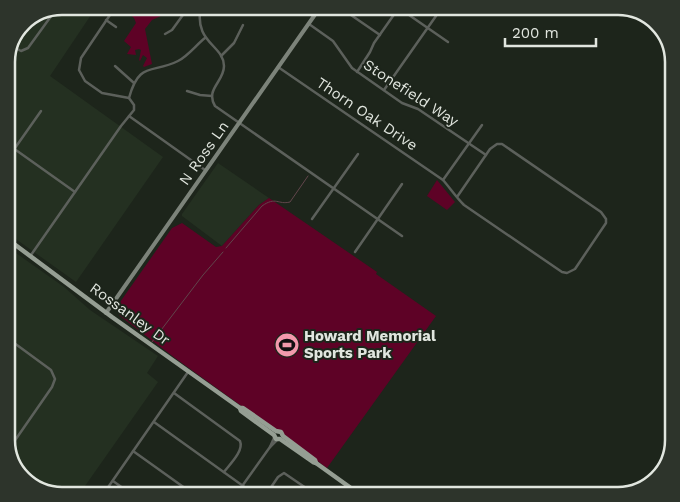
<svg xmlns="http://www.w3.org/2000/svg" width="680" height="502" font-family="'Work Sans',sans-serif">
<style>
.built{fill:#243021}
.green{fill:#5e0226}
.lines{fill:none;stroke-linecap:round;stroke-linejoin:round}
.stream{stroke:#61454b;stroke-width:1}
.minor{stroke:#5c605b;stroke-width:2.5}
.secondary{stroke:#7c837a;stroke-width:4}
.primary{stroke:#959e93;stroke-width:4.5}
.labels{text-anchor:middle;stroke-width:4;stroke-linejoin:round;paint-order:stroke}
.street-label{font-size:15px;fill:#e1e6df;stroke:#1d251b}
.poi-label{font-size:15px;font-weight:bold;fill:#e1e6df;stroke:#1d251b;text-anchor:start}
.rim{fill:none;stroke:#e1e6df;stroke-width:2.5}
</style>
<rect width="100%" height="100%" fill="#1d251b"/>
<g class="built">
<polygon points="62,6 97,6 50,76 163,157 76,282 6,232 6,58 25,20"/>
<polygon points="218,163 269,198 259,205 222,246 182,216 182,214"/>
<polygon points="6,246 64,287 90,310 158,356 147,373 158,382 78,496 62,496 28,484 6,443"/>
</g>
<g class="green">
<polygon points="133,6 155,6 164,12 161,16 152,20 145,29 152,64 144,67 143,66 147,58 143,55 140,61 139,60 141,50 139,49 135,50 136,55 127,54 131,47 124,41 136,23 134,18 129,13"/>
<polygon points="437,180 455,202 447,210 427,196"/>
<polygon points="269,198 377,272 376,274 436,316 327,468 175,358 120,316 117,311 118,305 172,228 182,223 216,247 222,246 259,205"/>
</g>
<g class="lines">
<g class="stream">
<path d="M226,248L262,206C276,196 278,205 290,202L308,176"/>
<polyline points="152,342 203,275 223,252"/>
</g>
<g class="minor">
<polyline points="116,6 81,58 79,70 85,81 102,93 129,98"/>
<polyline points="187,6 188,8 200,8"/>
<path d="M201,6C193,43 224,45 224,66C224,82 205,89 215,106L402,236"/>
<polyline points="346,6 348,13 380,35"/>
<polyline points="396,6 448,42"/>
<polyline points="252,10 255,6"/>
<polyline points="106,20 116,27"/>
<polyline points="309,24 333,41 352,68 402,103 418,109 486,155"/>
<polyline points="165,34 172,30 188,8"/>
<polyline points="12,46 21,51 28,48 57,8"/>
<polyline points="221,56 234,43 243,25"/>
<polyline points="115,66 134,83"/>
<path d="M278,67L443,180C450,188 456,197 464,205L562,272L567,273L575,269L606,223V219L601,212L502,144H497L490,149L457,197"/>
<polyline points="357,72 370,52 374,43 400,6"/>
<polyline points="384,90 443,6"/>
<polyline points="187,91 200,95 212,96"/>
<polyline points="129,116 205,170"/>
<polyline points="6,143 75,192"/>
<polyline points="15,148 41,111"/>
<polyline points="443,180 482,125"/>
<polyline points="312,219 358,154"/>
<polyline points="355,252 402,184"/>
<path d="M31,255L121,126L134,110V105L129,98C139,61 152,74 178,61C188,56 196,45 205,38"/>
<polyline points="6,337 51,370 55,379 52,387 9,449"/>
<path d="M174,393L240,441C244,451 230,464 224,472"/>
<polyline points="154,422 257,496"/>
<polyline points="270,447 277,440"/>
<polyline points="133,451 196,496"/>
<polyline points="113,481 134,496"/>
<polyline points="102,496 188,372"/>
<polyline points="235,496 270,447 274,438"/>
<polyline points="265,496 278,477 284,473 306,488 308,491 308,496"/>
</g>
<polyline class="secondary" points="106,313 321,6"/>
<g class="primary">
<polyline points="6,238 112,317 240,408 241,411 274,435 276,439 280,439 313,462 316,463 362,496"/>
<polyline points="240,408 243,408 276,431 281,432 283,436 315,460 316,463"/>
</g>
</g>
<defs>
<symbol id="stadium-disc" viewBox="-11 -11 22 22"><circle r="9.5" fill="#f29aac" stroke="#1d251b"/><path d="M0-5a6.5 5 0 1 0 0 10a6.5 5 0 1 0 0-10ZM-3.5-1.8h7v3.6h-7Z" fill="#111"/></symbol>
</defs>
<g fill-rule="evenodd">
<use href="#stadium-disc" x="273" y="331" width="28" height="28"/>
</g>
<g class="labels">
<g class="street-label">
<text transform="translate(411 93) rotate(33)" y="5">Stonefield Way</text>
<text transform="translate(367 114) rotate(34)" y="5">Thorn Oak Drive</text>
<text transform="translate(204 153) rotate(-55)" y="5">N Ross Ln</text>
<text transform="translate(130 314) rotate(36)" y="5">Rossanley Dr</text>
</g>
<g class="poi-label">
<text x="304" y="341">Howard Memorial<tspan x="304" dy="17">Sports Park</tspan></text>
</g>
</g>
<path d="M0 0H680V502H0ZM62 15H618A47 47 0 0 1 665 62V440A47 47 0 0 1 618 487H62A47 47 0 0 1 15 440V62A47 47 0 0 1 62 15Z" fill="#2d342b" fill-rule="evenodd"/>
<path class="rim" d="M62 15H618A47 47 0 0 1 665 62V440A47 47 0 0 1 618 487H62A47 47 0 0 1 15 440V62A47 47 0 0 1 62 15Z"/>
<path d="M505 38v8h91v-8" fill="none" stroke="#e1e6df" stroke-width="2.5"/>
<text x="512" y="38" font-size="15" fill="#e1e6df" stroke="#1d251b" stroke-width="4" paint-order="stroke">200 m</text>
</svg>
